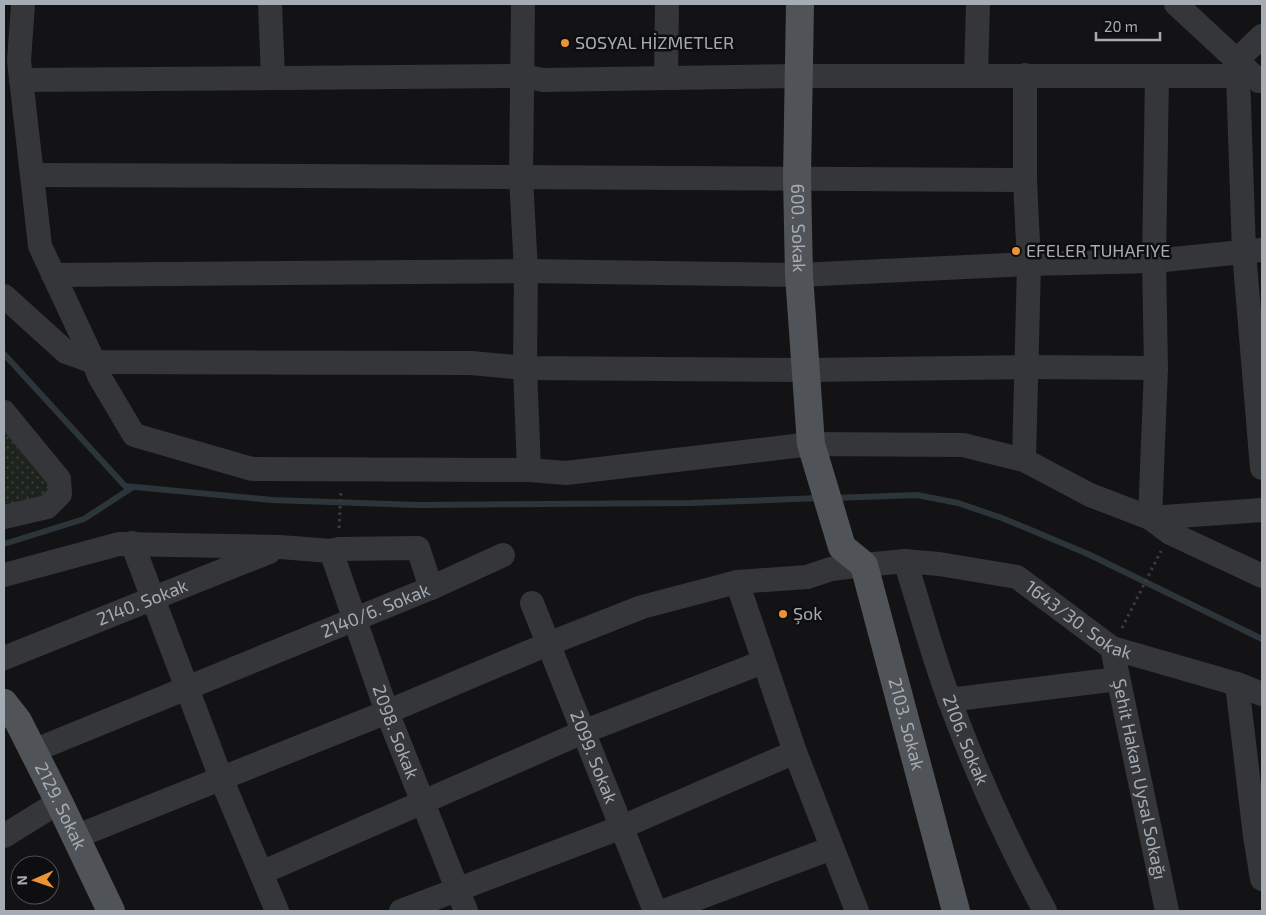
<svg xmlns="http://www.w3.org/2000/svg" width="1266" height="915" font-family="'Exo 2',sans-serif">
<style>
.park{fill:url(#park-dots)}
.lines{fill:none;stroke-linecap:round;stroke-linejoin:round}
.stream{stroke:#2c363a;stroke-width:6}
.path{stroke:#3a3d40;stroke-width:3;stroke-dasharray:2.5 4;stroke-linecap:butt}
.minor{stroke:#343639;stroke-width:24}
.major{stroke:#505358;stroke-width:28}
.poi-dot{fill:#e99436;stroke:#0e0e10;stroke-width:2}
.labels{text-anchor:middle;stroke-width:5;stroke-linejoin:round;paint-order:stroke}
.poi-label{font-size:18px;fill:#a5acb4;stroke:#0e0e10;text-anchor:start}
.street-label{font-size:18px;fill:#a5acb4;stroke:#0e0e10}
</style>
<defs>
<pattern id="park-dots" width="8" height="8" patternUnits="userSpaceOnUse" patternTransform="scale(1.25)"><rect width="8" height="8" fill="#1d241d"/><path d="M2 2h.1M6 6h.1" fill="none" stroke="#3b413b" stroke-width="1.8" stroke-linecap="round"/></pattern>
</defs>
<rect width="100%" height="100%" fill="#131315"/>
<polygon class="park" points="4,426 50,483 45,495 4,507"/>
<g class="lines">
<g class="stream">
<polyline points="4,354 125,486 272,500 418,505 692,503 821,498"/>
<polyline points="833,498 917,495 958,503 1002,518 1088,554 1262,639"/>
<polyline points="4,544 84,519 133,487"/>
</g>
<g class="path">
<polyline points="339,528 341,492"/>
<polyline points="1122,628 1161,551"/>
</g>
<g class="minor">
<polyline points="23,4 19,61 40,246 94,362 99,376 134,435 252,469 529,470 566,473 811,444 963,445 1024,460 1090,495 1150,518 1170,533 1262,576"/>
<polyline points="270,4 273,78"/>
<polyline points="523,4 521,178 526,271 525,368 529,470"/>
<polyline points="1176,4 1259,81"/>
<polyline points="1237,60 1262,36"/>
<polyline points="976,75 978,4"/>
<polyline points="1238,76 1244,252 1262,468"/>
<polyline points="666,77 667,4"/>
<polyline points="21,80 523,76 543,80 798,76 1254,76"/>
<path d="M32,175C363,177 694,176 1025,180"/>
<polyline points="53,275 526,271 799,275 1029,264 1154,261 1262,250"/>
<polyline points="4,296 66,352 94,362 471,363 525,368 806,370 1028,367 1156,368 1150,518 1262,510"/>
<polyline points="1156,368 1154,261 1157,76"/>
<polyline points="4,412 59,479 60,494 47,507 4,517"/>
<polyline points="1024,460 1029,264 1025,180 1025,75"/>
<polyline points="132,543 221,778 277,911"/>
<path id="s1" d="M331,551L387,712L466,911"/>
<path id="s2" d="M905,561C920,607 932,654 949,699C976,772 1008,843 1045,911"/>
<polyline points="4,575 119,544 280,547 331,551 338,549 418,548 431,588"/>
<polyline points="737,582 795,752 857,911"/>
<path id="s3" d="M532,603L655,911"/>
<path id="s4" d="M1112,648L1167,911"/>
<path id="s5" d="M4,658L269,552"/>
<polyline points="1237,684 1255,836 1262,879"/>
<polyline points="949,700 1118,679"/>
<path id="s6" d="M33,751L431,588L503,555"/>
<polyline points="4,836 59,802"/>
<path id="s7" d="M75,837L387,712L548,644L642,607L737,582L807,577L831,569L864,565L905,561L939,564L1017,577L1112,648L1237,684L1262,694"/>
<polyline points="261,873 583,732 763,662"/>
<polyline points="401,911 622,827 795,752"/>
<polyline points="664,911 832,848"/>
</g>
<g class="major">
<path id="s8" d="M800,4L797,177L799,275L811,444L842,547L864,565L956,911"/>
<path id="s9" d="M4,703L18,721L59,802L111,911"/>
</g>
</g>
<g class="poi-dot">
<circle cx="565" cy="43" r="5"/>
<circle cx="1016" cy="251" r="5"/>
<circle cx="783" cy="614" r="5"/>
</g>
<g class="labels">
<g class="poi-label">
<text x="575" y="49">SOSYAL HİZMETLER</text>
<text x="1026" y="257">EFELER TUHAFIYE</text>
<text x="793" y="620">Şok</text>
</g>
<g class="street-label">
<text dy="6" stroke="none"><textPath href="#s8" startOffset="224">600. Sokak</textPath></text>
<text dy="6" stroke="none"><textPath href="#s5" startOffset="149">2140. Sokak</textPath></text>
<text dy="6" stroke="none"><textPath href="#s6" startOffset="370">2140/6. Sokak</textPath></text>
<text dy="6" stroke="none"><textPath href="#s7" startOffset="1069">1643/30. Sokak</textPath></text>
<text dy="6" stroke="none"><textPath href="#s8" startOffset="741">2103. Sokak</textPath></text>
<text dy="6" stroke="none"><textPath href="#s1" startOffset="192">2098. Sokak</textPath></text>
<text dy="6" stroke="none"><textPath href="#s2" startOffset="189">2106. Sokak</textPath></text>
<text dy="6" stroke="none"><textPath href="#s3" startOffset="166">2099. Sokak</textPath></text>
<text dy="6" stroke="none"><textPath href="#s4" startOffset="134">Şehit Hakan Uysal Sokağı</textPath></text>
<text dy="6" stroke="none"><textPath href="#s9" startOffset="118">2129. Sokak</textPath></text>
</g>
</g>
<rect width="1266" height="915" fill="none" stroke="#a5acb4" stroke-width="10"/>
<g transform="translate(35 880) rotate(268)"><circle r="24" fill="#0e0e10" stroke="#4a4d52"/>
<path d="M0-4L9 19L0 12L-9 19Z" fill="#e99436"/>
<text y="-8" font-size="14" font-weight="bold" text-anchor="middle" fill="#a5acb4">N</text>
</g>
<path d="M1096 32v8h64v-8" fill="none" stroke="#a5acb4" stroke-width="2.5"/>
<text x="1104" y="32" font-size="15" fill="#a5acb4" stroke="#0e0e10" stroke-width="4" paint-order="stroke">20 m</text>
</svg>
